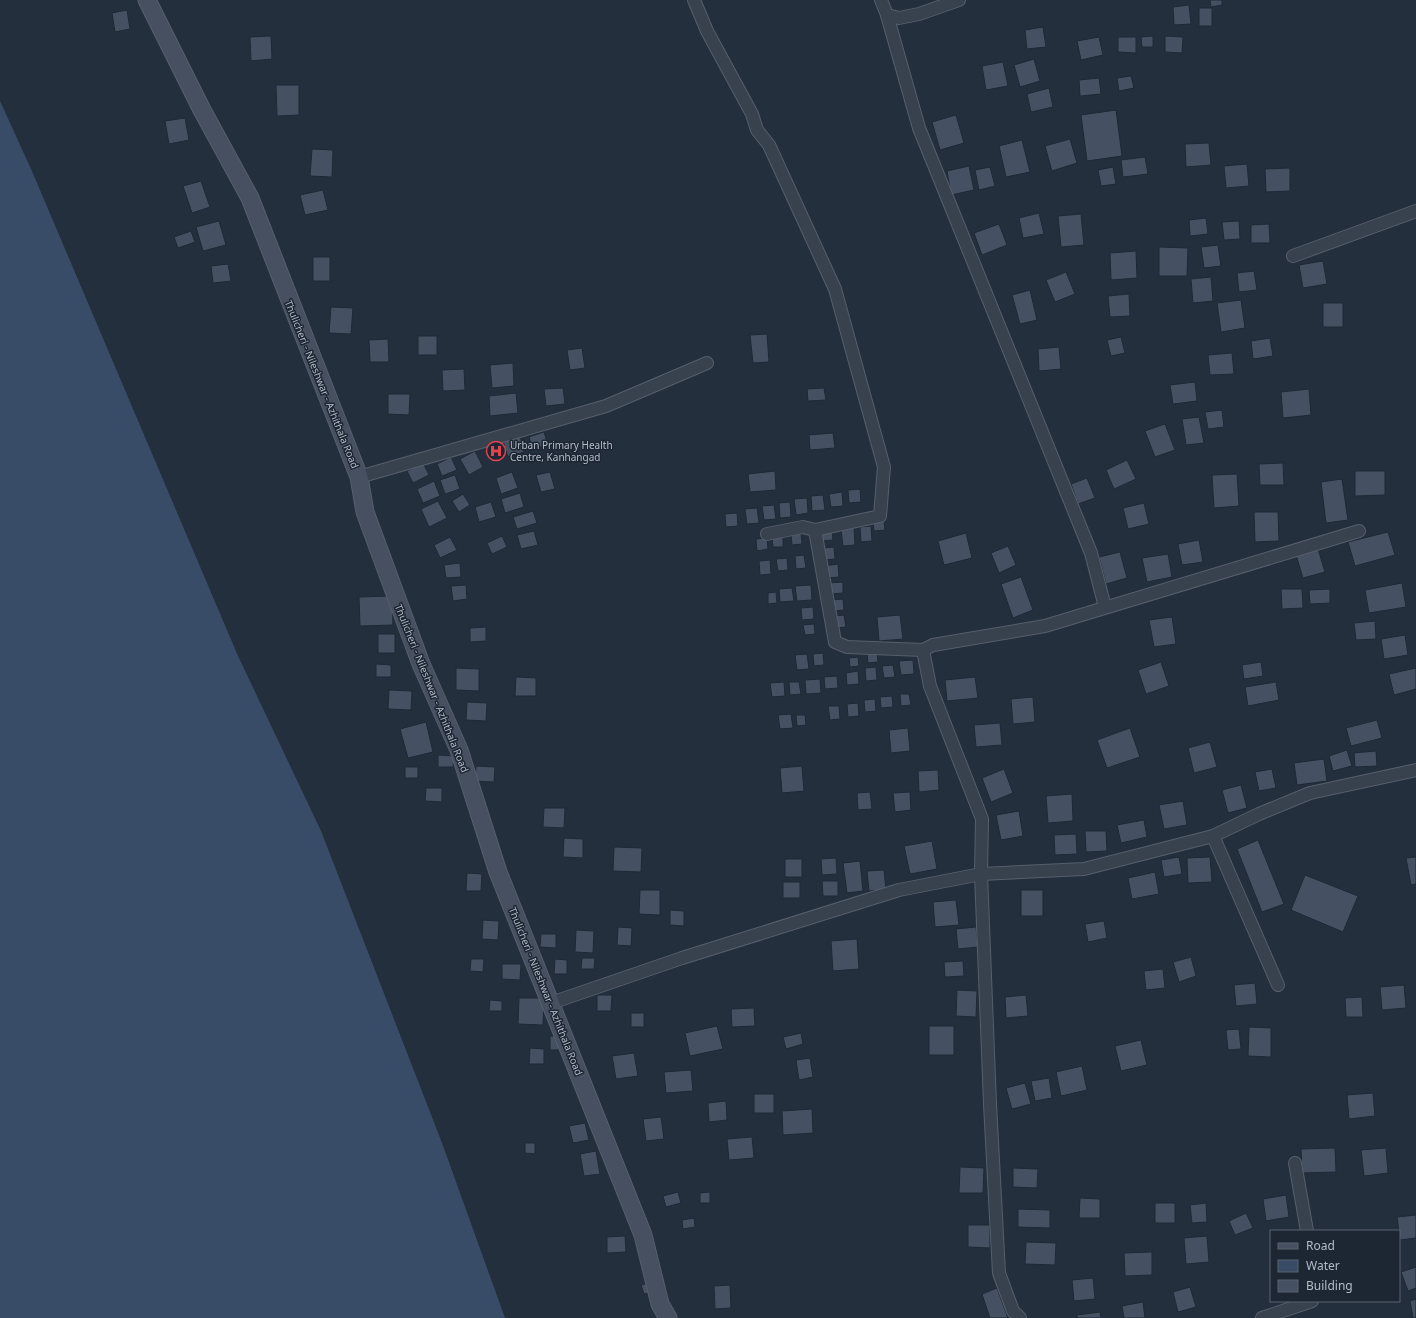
<svg xmlns="http://www.w3.org/2000/svg" width="1416" height="1318" font-family="'Noto Sans',sans-serif">
<style>
.water{fill:#394c67}
.building{fill:#455162;stroke:#1f2835}
.lines{fill:none;stroke-linecap:round;stroke-linejoin:round}
.street-casing{stroke:#565f6c;stroke-width:14}
.secondary-casing{stroke:#565f6c;stroke-width:19}
.street{stroke:#38414e;stroke-width:12}
.secondary{stroke:#465061;stroke-width:17}
.labels{text-anchor:middle;stroke-width:3;stroke-linejoin:round;paint-order:stroke}
.street-label{font-size:10px;fill:#b4bcc9;stroke:#1d2633}
.poi-label{font-size:10px;fill:#b4bcc9;stroke:#1d2633;text-anchor:start}
</style>
<rect width="100%" height="100%" fill="#242f3e"/>
<polygon class="water" points="0,101 31,169 238,656 321,831 442,1143 505,1318 0,1318"/>
<g class="building">
<polygon points="1210,0 1222,0 1222,5 1211,7"/>
<polygon points="1189,5 1191,24 1174,25 1173,7"/>
<rect x="1199" y="8" width="13" height="18"/>
<polygon points="127,10 130,29 115,32 112,13"/>
<polygon points="1043,27 1046,47 1027,49 1025,30"/>
<polygon points="271,36 272,59 251,61 250,37"/>
<polygon points="1153,36 1153,47 1142,47 1141,37"/>
<polygon points="1165,36 1183,37 1182,53 1165,52"/>
<polygon points="1099,37 1103,55 1081,60 1077,41"/>
<polygon points="1118,37 1136,37 1136,53 1118,52"/>
<polygon points="1034,59 1040,81 1020,87 1014,65"/>
<polygon points="1003,62 1008,86 986,90 982,66"/>
<polygon points="1131,76 1134,88 1119,91 1117,78"/>
<polygon points="1099,78 1101,94 1080,96 1079,80"/>
<polygon points="276,85 299,85 299,115 277,116"/>
<polygon points="1049,88 1053,107 1031,112 1027,94"/>
<polygon points="1116,110 1122,156 1087,161 1081,115"/>
<polygon points="956,115 964,143 940,150 932,122"/>
<polygon points="185,118 189,140 169,144 165,121"/>
<polygon points="1070,139 1077,163 1052,171 1045,146"/>
<polygon points="1022,140 1030,172 1006,177 999,146"/>
<polygon points="1209,143 1211,165 1186,167 1185,144"/>
<polygon points="312,149 333,150 332,177 310,176"/>
<polygon points="1145,157 1148,174 1123,177 1121,160"/>
<polygon points="1247,164 1249,186 1226,188 1224,166"/>
<polygon points="969,166 974,190 951,195 947,171"/>
<polygon points="990,167 995,186 979,190 975,170"/>
<polygon points="1113,167 1116,184 1101,186 1098,170"/>
<polygon points="1290,168 1290,191 1266,192 1265,169"/>
<polygon points="201,181 210,207 192,213 183,186"/>
<polygon points="323,190 328,210 305,215 300,195"/>
<polygon points="1039,213 1044,234 1023,238 1019,218"/>
<polygon points="1081,214 1084,245 1061,247 1058,216"/>
<polygon points="1206,218 1208,234 1190,236 1189,220"/>
<polygon points="219,221 226,245 203,251 196,227"/>
<polygon points="1239,221 1240,239 1224,240 1222,222"/>
<polygon points="999,224 1007,245 982,255 974,233"/>
<polygon points="1269,224 1270,243 1251,243 1251,225"/>
<polygon points="191,231 195,242 178,248 174,237"/>
<polygon points="1218,245 1221,266 1204,268 1201,247"/>
<polygon points="1159,247 1188,248 1187,276 1159,276"/>
<polygon points="1136,251 1137,278 1111,280 1110,253"/>
<rect x="313" y="257" width="17" height="24"/>
<polygon points="1323,261 1327,284 1303,288 1299,265"/>
<polygon points="228,264 231,281 213,283 211,266"/>
<polygon points="1254,271 1257,290 1239,292 1237,273"/>
<polygon points="1066,272 1075,294 1055,302 1046,280"/>
<polygon points="1211,277 1213,301 1193,303 1191,279"/>
<polygon points="1030,290 1037,320 1020,324 1012,295"/>
<polygon points="1129,294 1130,316 1110,317 1108,296"/>
<polygon points="1241,300 1245,328 1221,332 1217,303"/>
<rect x="1323" y="303" width="20" height="24"/>
<polygon points="331,307 353,308 351,334 329,333"/>
<polygon points="767,334 769,362 753,363 750,335"/>
<rect x="418" y="336" width="19" height="19"/>
<polygon points="1121,337 1125,353 1111,356 1107,340"/>
<polygon points="1270,338 1273,356 1253,359 1251,341"/>
<polygon points="388,339 389,362 370,362 369,340"/>
<polygon points="1059,347 1061,369 1039,371 1038,349"/>
<polygon points="582,348 585,368 570,370 567,350"/>
<polygon points="1232,353 1234,374 1210,375 1208,355"/>
<polygon points="513,363 514,386 492,388 490,365"/>
<polygon points="464,369 465,390 443,391 442,370"/>
<polygon points="1195,382 1197,401 1173,404 1170,385"/>
<polygon points="563,388 565,404 546,406 544,389"/>
<polygon points="824,388 826,400 808,401 807,389"/>
<polygon points="1309,389 1311,415 1283,418 1281,392"/>
<polygon points="516,393 518,413 490,416 489,396"/>
<polygon points="388,394 410,394 409,415 388,414"/>
<polygon points="1222,410 1224,427 1208,429 1205,412"/>
<polygon points="1199,417 1204,443 1186,445 1182,419"/>
<polygon points="1165,424 1175,450 1155,457 1145,431"/>
<polygon points="544,432 548,445 533,449 529,437"/>
<polygon points="833,433 835,448 810,450 809,435"/>
<polygon points="520,436 524,452 508,457 503,441"/>
<polygon points="475,451 483,467 469,475 460,459"/>
<polygon points="451,457 457,470 442,476 437,464"/>
<polygon points="1127,460 1136,479 1114,489 1106,470"/>
<polygon points="423,463 429,475 413,483 407,471"/>
<polygon points="1283,463 1284,485 1260,485 1259,464"/>
<polygon points="775,471 776,490 750,492 748,474"/>
<polygon points="1355,471 1385,471 1385,495 1355,496"/>
<polygon points="512,472 518,488 501,494 496,478"/>
<polygon points="550,472 555,489 541,492 536,475"/>
<polygon points="1237,474 1239,506 1214,508 1212,475"/>
<polygon points="455,475 460,489 445,494 440,480"/>
<polygon points="1087,478 1095,498 1078,504 1071,484"/>
<polygon points="1342,479 1348,520 1326,523 1321,482"/>
<polygon points="434,481 440,496 423,503 417,489"/>
<polygon points="860,489 861,502 849,503 848,490"/>
<polygon points="842,492 843,506 831,507 829,494"/>
<polygon points="520,493 524,507 505,513 501,499"/>
<polygon points="463,494 470,505 459,512 452,501"/>
<polygon points="823,495 825,510 812,511 811,496"/>
<polygon points="807,498 808,513 796,515 794,499"/>
<polygon points="438,501 447,518 429,527 421,509"/>
<polygon points="491,502 496,517 479,522 475,507"/>
<polygon points="790,502 791,517 780,518 779,503"/>
<polygon points="1144,503 1149,524 1128,529 1123,508"/>
<polygon points="774,505 776,519 764,520 762,506"/>
<polygon points="757,508 759,523 747,524 745,509"/>
<polygon points="533,511 537,523 517,529 513,517"/>
<polygon points="1254,512 1278,512 1279,541 1255,542"/>
<polygon points="737,513 738,526 726,527 725,514"/>
<polygon points="884,521 885,530 874,531 873,522"/>
<polygon points="871,526 872,541 861,542 860,527"/>
<polygon points="854,528 855,545 843,546 841,529"/>
<polygon points="832,529 833,540 822,541 821,530"/>
<polygon points="534,531 538,545 521,549 517,535"/>
<polygon points="1388,532 1395,555 1355,566 1348,542"/>
<polygon points="801,533 802,544 792,545 791,534"/>
<polygon points="966,533 972,558 944,565 938,541"/>
<polygon points="783,535 783,547 773,547 772,536"/>
<polygon points="502,536 507,547 492,554 487,543"/>
<polygon points="450,537 457,550 440,558 434,545"/>
<polygon points="767,538 768,549 757,551 756,539"/>
<polygon points="1199,540 1203,562 1182,565 1178,544"/>
<polygon points="1008,546 1016,565 999,573 991,553"/>
<polygon points="834,547 835,559 824,560 823,548"/>
<polygon points="1318,549 1325,572 1303,578 1296,555"/>
<polygon points="1120,552 1127,578 1106,584 1099,557"/>
<polygon points="1168,554 1172,577 1147,582 1142,558"/>
<polygon points="804,555 806,568 796,569 795,556"/>
<polygon points="787,558 788,570 778,571 776,559"/>
<polygon points="770,560 771,574 760,575 759,561"/>
<polygon points="460,563 461,577 446,578 444,565"/>
<polygon points="838,564 839,577 826,578 824,566"/>
<polygon points="1021,577 1033,610 1013,618 1001,584"/>
<polygon points="843,582 843,593 830,594 829,583"/>
<polygon points="1402,583 1406,607 1369,613 1365,590"/>
<polygon points="466,585 467,599 453,601 451,586"/>
<polygon points="811,585 812,600 797,601 795,586"/>
<polygon points="792,588 794,601 780,602 779,589"/>
<polygon points="1281,589 1302,589 1303,608 1282,609"/>
<polygon points="1330,589 1330,603 1310,604 1309,590"/>
<polygon points="776,592 777,603 768,604 768,593"/>
<polygon points="392,596 393,625 360,626 359,597"/>
<polygon points="843,599 844,610 833,611 832,600"/>
<polygon points="813,607 814,619 802,620 801,608"/>
<polygon points="844,615 846,627 835,628 834,616"/>
<polygon points="900,615 903,639 879,641 877,617"/>
<polygon points="1172,617 1176,644 1154,647 1149,620"/>
<polygon points="1375,621 1376,639 1356,640 1354,623"/>
<polygon points="814,624 815,634 805,635 803,625"/>
<polygon points="486,627 486,641 470,642 470,628"/>
<rect x="378" y="634" width="17" height="19"/>
<polygon points="1405,635 1408,655 1384,659 1381,639"/>
<polygon points="823,653 824,665 814,666 813,654"/>
<polygon points="877,653 878,662 868,663 867,654"/>
<polygon points="807,654 809,669 797,670 795,655"/>
<polygon points="858,657 859,666 850,667 849,658"/>
<polygon points="913,660 914,674 901,675 899,661"/>
<polygon points="1161,662 1169,686 1146,694 1138,670"/>
<polygon points="1261,662 1263,676 1244,679 1242,665"/>
<polygon points="376,664 391,665 391,677 376,677"/>
<polygon points="893,665 895,677 884,678 882,666"/>
<polygon points="876,667 877,680 866,681 865,668"/>
<polygon points="456,668 479,669 479,691 456,690"/>
<polygon points="1416,668 1416,689 1394,695 1389,674"/>
<polygon points="858,671 859,684 847,685 846,673"/>
<polygon points="837,676 838,688 825,689 824,677"/>
<polygon points="516,677 536,678 536,696 515,696"/>
<polygon points="975,677 978,698 947,701 945,680"/>
<polygon points="820,679 821,693 806,694 805,680"/>
<polygon points="784,682 785,696 772,697 770,683"/>
<polygon points="789,682 799,682 801,694 790,695"/>
<polygon points="1276,682 1279,700 1248,706 1245,687"/>
<polygon points="389,690 412,691 411,710 388,709"/>
<polygon points="900,694 909,694 911,705 901,706"/>
<polygon points="892,696 893,707 881,708 880,697"/>
<polygon points="1033,697 1035,722 1013,724 1011,699"/>
<polygon points="875,699 876,711 865,712 864,700"/>
<polygon points="467,702 487,703 486,721 466,720"/>
<polygon points="858,703 859,716 848,717 847,704"/>
<polygon points="828,706 839,706 840,719 830,720"/>
<polygon points="791,714 793,728 780,729 778,715"/>
<polygon points="796,715 805,715 806,725 797,726"/>
<polygon points="1377,720 1382,738 1351,746 1346,728"/>
<polygon points="426,722 433,752 408,758 400,729"/>
<polygon points="1000,723 1002,745 976,747 974,725"/>
<polygon points="908,728 910,751 891,753 889,730"/>
<polygon points="1130,728 1140,757 1107,768 1097,740"/>
<polygon points="1210,742 1217,767 1194,773 1188,748"/>
<polygon points="1347,750 1352,766 1333,771 1329,756"/>
<polygon points="1376,751 1377,766 1355,767 1354,753"/>
<polygon points="438,755 454,756 453,767 438,767"/>
<polygon points="1324,759 1327,781 1297,785 1294,763"/>
<polygon points="476,766 495,767 494,782 475,781"/>
<polygon points="802,766 804,791 782,793 780,768"/>
<rect x="405" y="767" width="13" height="11"/>
<polygon points="1004,769 1013,793 991,802 982,778"/>
<polygon points="1272,769 1276,788 1259,791 1255,772"/>
<polygon points="938,770 939,790 919,792 918,771"/>
<polygon points="1241,785 1247,808 1228,813 1222,790"/>
<polygon points="426,788 442,788 442,802 425,801"/>
<polygon points="870,792 872,809 858,810 857,793"/>
<polygon points="910,792 911,810 895,812 893,793"/>
<polygon points="1072,794 1073,821 1048,823 1046,796"/>
<polygon points="1183,801 1187,825 1164,829 1159,805"/>
<polygon points="544,808 565,808 564,828 543,827"/>
<polygon points="1019,811 1023,836 1001,840 996,815"/>
<polygon points="1144,820 1147,837 1121,843 1117,825"/>
<polygon points="1085,831 1106,831 1107,851 1086,852"/>
<polygon points="1076,834 1077,854 1055,855 1054,835"/>
<polygon points="564,838 583,839 583,858 563,857"/>
<polygon points="1258,840 1284,904 1262,912 1237,849"/>
<polygon points="932,841 937,869 910,874 904,846"/>
<polygon points="614,847 642,848 641,872 613,871"/>
<polygon points="1179,857 1182,874 1164,877 1161,860"/>
<polygon points="1210,857 1212,882 1188,883 1187,858"/>
<polygon points="1416,857 1416,884 1411,885 1406,858"/>
<polygon points="836,858 837,874 822,875 821,859"/>
<rect x="785" y="859" width="17" height="18"/>
<polygon points="860,861 863,891 847,893 843,863"/>
<polygon points="884,870 886,890 869,891 867,871"/>
<polygon points="1155,872 1159,894 1132,899 1128,878"/>
<polygon points="467,873 482,874 481,891 466,891"/>
<polygon points="1305,875 1358,896 1343,932 1291,910"/>
<polygon points="822,881 838,881 838,896 823,896"/>
<rect x="783" y="882" width="17" height="16"/>
<polygon points="640,890 660,890 660,915 639,914"/>
<rect x="1021" y="890" width="22" height="26"/>
<polygon points="956,900 959,925 935,927 933,902"/>
<polygon points="670,910 684,911 684,926 670,925"/>
<polygon points="483,920 499,921 498,940 482,939"/>
<polygon points="1104,921 1107,938 1088,942 1085,924"/>
<polygon points="618,927 632,928 631,946 617,945"/>
<polygon points="976,927 978,947 958,949 956,929"/>
<polygon points="576,930 594,931 593,953 575,952"/>
<polygon points="541,934 556,934 556,948 540,947"/>
<polygon points="857,939 859,969 833,971 831,941"/>
<polygon points="1191,957 1196,976 1179,982 1173,962"/>
<polygon points="582,958 595,958 594,969 581,969"/>
<polygon points="471,959 484,959 483,972 470,971"/>
<polygon points="555,959 567,960 567,974 554,974"/>
<polygon points="963,961 964,976 945,977 944,962"/>
<polygon points="502,964 521,964 520,980 502,979"/>
<polygon points="1163,969 1165,988 1146,990 1144,971"/>
<polygon points="1255,983 1257,1004 1236,1006 1234,985"/>
<polygon points="1404,985 1406,1008 1382,1010 1380,987"/>
<polygon points="957,990 977,991 976,1017 956,1016"/>
<polygon points="597,995 612,995 611,1011 597,1011"/>
<polygon points="1026,995 1028,1016 1006,1018 1005,997"/>
<polygon points="1362,997 1363,1017 1346,1017 1345,998"/>
<polygon points="519,998 544,998 543,1025 518,1024"/>
<polygon points="490,1000 502,1001 502,1011 489,1011"/>
<polygon points="754,1008 755,1026 732,1027 731,1009"/>
<rect x="631" y="1013" width="13" height="14"/>
<polygon points="717,1026 723,1049 690,1056 685,1033"/>
<rect x="929" y="1026" width="25" height="29"/>
<polygon points="1249,1027 1271,1028 1271,1057 1248,1056"/>
<polygon points="1239,1029 1241,1049 1228,1050 1226,1030"/>
<polygon points="801,1033 803,1044 786,1049 783,1037"/>
<polygon points="550,1036 560,1036 559,1050 550,1050"/>
<polygon points="1141,1040 1147,1065 1121,1071 1115,1046"/>
<polygon points="530,1048 544,1049 544,1064 529,1064"/>
<polygon points="634,1053 638,1076 616,1079 612,1056"/>
<polygon points="810,1058 813,1077 799,1080 796,1060"/>
<polygon points="1082,1066 1087,1090 1061,1096 1056,1072"/>
<polygon points="691,1070 693,1091 666,1093 664,1072"/>
<polygon points="1049,1078 1052,1098 1035,1101 1031,1081"/>
<polygon points="1025,1083 1031,1104 1012,1109 1006,1088"/>
<polygon points="1373,1093 1375,1116 1349,1119 1347,1095"/>
<rect x="754" y="1094" width="20" height="19"/>
<polygon points="726,1101 727,1120 709,1122 708,1103"/>
<polygon points="812,1109 813,1133 783,1135 782,1111"/>
<polygon points="661,1117 664,1139 646,1141 643,1119"/>
<polygon points="585,1123 589,1140 573,1143 569,1126"/>
<polygon points="752,1137 754,1158 729,1160 727,1139"/>
<polygon points="525,1143 535,1143 535,1154 525,1153"/>
<polygon points="1335,1148 1336,1172 1302,1173 1301,1149"/>
<polygon points="1386,1148 1388,1173 1364,1176 1361,1150"/>
<polygon points="596,1151 600,1174 584,1176 580,1154"/>
<polygon points="960,1167 984,1168 983,1193 959,1193"/>
<polygon points="1013,1168 1038,1169 1037,1188 1013,1187"/>
<polygon points="678,1192 681,1203 666,1207 663,1196"/>
<polygon points="710,1192 710,1203 700,1203 700,1193"/>
<polygon points="1286,1195 1289,1217 1266,1221 1263,1199"/>
<polygon points="1080,1198 1100,1199 1100,1218 1079,1218"/>
<rect x="1155" y="1203" width="20" height="20"/>
<polygon points="1206,1203 1207,1222 1192,1223 1190,1205"/>
<polygon points="1018,1209 1050,1210 1050,1228 1018,1227"/>
<polygon points="1246,1213 1253,1228 1235,1235 1229,1221"/>
<polygon points="1416,1215 1416,1238 1400,1240 1397,1217"/>
<polygon points="694,1218 695,1227 683,1229 682,1220"/>
<polygon points="968,1225 990,1225 990,1248 968,1247"/>
<polygon points="625,1236 626,1252 607,1253 607,1237"/>
<polygon points="1207,1236 1209,1262 1186,1264 1184,1238"/>
<polygon points="1026,1242 1056,1243 1055,1265 1025,1264"/>
<polygon points="1152,1252 1152,1275 1125,1276 1124,1253"/>
<polygon points="1416,1267 1416,1288 1408,1291 1401,1272"/>
<polygon points="1093,1278 1095,1299 1074,1301 1072,1280"/>
<polygon points="649,1283 652,1292 644,1294 641,1285"/>
<polygon points="730,1285 731,1308 715,1309 714,1286"/>
<polygon points="1190,1287 1196,1307 1178,1312 1173,1292"/>
<polygon points="997,1288 1008,1318 990,1318 982,1294"/>
<polygon points="1416,1299 1416,1318 1413,1318 1410,1301"/>
<polygon points="1143,1302 1145,1318 1124,1318 1122,1306"/>
<polygon points="1100,1312 1101,1318 1077,1318 1077,1315"/>
</g>
<g class="lines">
<defs>
<g id="street">
<polyline points="694,0 707,31 752,114 757,130 769,145 835,289 884,467 880,516 815,530 803,527 767,534"/>
<polyline points="881,0 887,15 899,18 919,14 959,0"/>
<polyline points="887,15 919,128 1091,553 1105,607"/>
<polyline points="1293,256 1416,211"/>
<polyline points="359,477 606,406 707,363"/>
<polyline points="815,530 835,642 847,647 923,650 933,645 1045,626 1359,531"/>
<polyline points="923,650 930,686 982,819 981,874 990,1104 999,1273 1013,1311 1020,1318"/>
<polyline points="1213,836 1278,985"/>
<polyline points="551,1003 682,958 899,890 981,874 1084,869 1213,836 1259,814 1310,793 1416,770"/>
<polyline points="1295,1163 1307,1231"/>
<polyline points="1262,1318 1312,1301"/>
</g>
<polyline id="secondary" points="147,0 202,110 250,198 359,477 365,512 421,664 459,750 498,872 643,1235 660,1304 668,1318"/>
</defs>
<use href="#street" class="street-casing"/>
<use href="#secondary" class="secondary-casing"/>
<use href="#street" class="street"/>
<use href="#secondary" class="secondary"/>
</g>
<defs>
<symbol id="hospital-ring" viewBox="-11 -11 22 22"><circle r="9.5" fill="#1d2633" stroke="#e0444e" stroke-width="1.5"/><path d="M-5-5h3v3.5h4V-5h3V5h-3V1.5h-4V5h-3Z" fill="#e0444e"/></symbol>
</defs>
<g fill-rule="evenodd">
<use href="#hospital-ring" x="485" y="440" width="22" height="22"/>
</g>
<g class="labels">
<g class="street-label">
<text transform="translate(322 384) rotate(68)" y="4">Thulicheri - Nileshwar - Azhithala Road</text>
<text transform="translate(432 688) rotate(68)" y="4">Thulicheri - Nileshwar - Azhithala Road</text>
<text transform="translate(546 991) rotate(68)" y="4">Thulicheri - Nileshwar - Azhithala Road</text>
</g>
<g class="poi-label">
<text x="510" y="449">Urban Primary Health<tspan x="510" dy="12">Centre, Kanhangad</tspan></text>
</g>
</g>
<rect x="1270" y="1230" width="130" height="72" fill="#1d2633" stroke="#59626f"/>
<rect x="1278" y="1243" width="20" height="6" fill="#465061" stroke="#59626f"/>
<text x="1306" y="1250" font-size="12" fill="#b4bcc9">Road</text>
<rect x="1278" y="1260" width="20" height="12" fill="#394c67" stroke="#59626f"/>
<text x="1306" y="1270" font-size="12" fill="#b4bcc9">Water</text>
<rect x="1278" y="1280" width="20" height="12" fill="#455162" stroke="#59626f"/>
<text x="1306" y="1290" font-size="12" fill="#b4bcc9">Building</text>
</svg>
